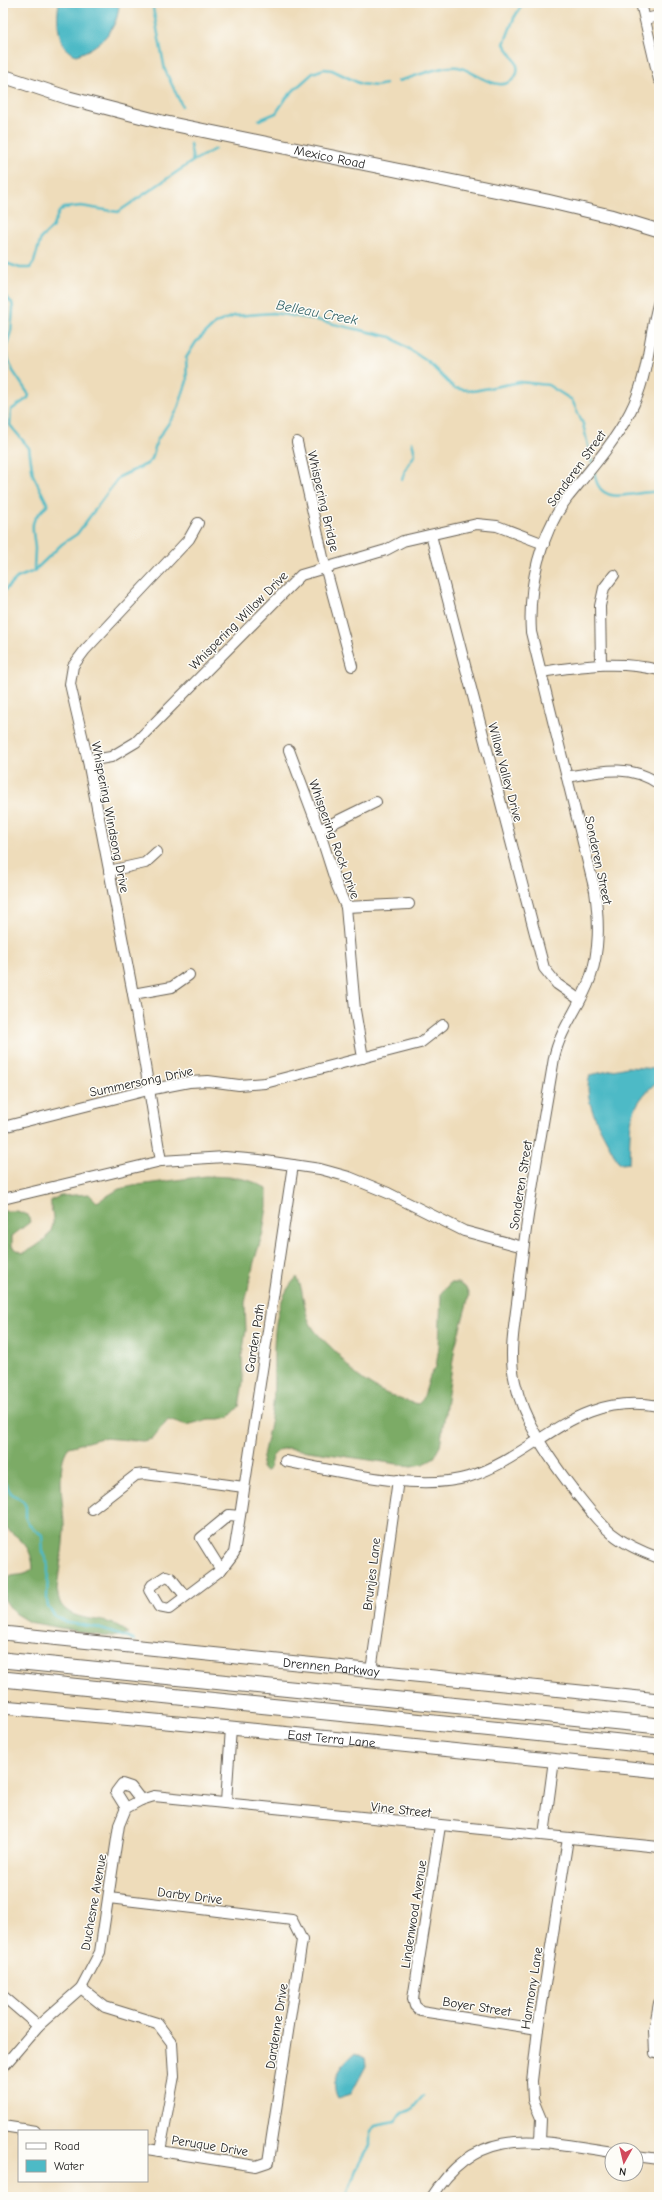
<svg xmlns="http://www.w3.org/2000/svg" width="662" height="2200" font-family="'Comic Neue',sans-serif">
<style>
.forest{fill:#7bab66;stroke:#4c6441}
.water{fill:#4dbac6;stroke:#346b71}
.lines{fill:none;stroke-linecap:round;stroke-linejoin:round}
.stream{stroke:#4dbac6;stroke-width:2.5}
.minor-casing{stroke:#665f53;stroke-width:12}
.major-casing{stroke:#665f53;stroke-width:15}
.highway-casing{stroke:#665f53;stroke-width:17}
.minor{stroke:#fff;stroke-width:10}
.major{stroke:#fff;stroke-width:13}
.highway{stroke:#fff;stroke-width:15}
.labels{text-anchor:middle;stroke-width:3;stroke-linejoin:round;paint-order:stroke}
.street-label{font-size:13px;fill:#1c1c1c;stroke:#fdfcf7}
.water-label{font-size:14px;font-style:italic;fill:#326368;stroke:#fdfcf7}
</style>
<rect width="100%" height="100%" fill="#fdfcf7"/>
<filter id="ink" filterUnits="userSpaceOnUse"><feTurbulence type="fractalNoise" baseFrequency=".025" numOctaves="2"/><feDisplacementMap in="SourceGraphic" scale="8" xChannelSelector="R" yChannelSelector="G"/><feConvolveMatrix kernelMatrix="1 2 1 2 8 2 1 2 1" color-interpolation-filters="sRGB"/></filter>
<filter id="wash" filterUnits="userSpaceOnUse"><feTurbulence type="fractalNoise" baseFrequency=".012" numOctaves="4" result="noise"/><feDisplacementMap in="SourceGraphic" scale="16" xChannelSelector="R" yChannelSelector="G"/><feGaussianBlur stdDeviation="0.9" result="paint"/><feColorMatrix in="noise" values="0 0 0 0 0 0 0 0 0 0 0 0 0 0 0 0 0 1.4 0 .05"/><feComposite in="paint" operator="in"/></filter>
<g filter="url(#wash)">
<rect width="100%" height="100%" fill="#eedcba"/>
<g class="forest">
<path d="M206,1176C228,1177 248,1176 267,1189V1207L263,1232L254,1262L245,1303L246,1330L242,1356L243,1382L239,1407L229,1417L220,1419H209L187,1425L168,1419L152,1439L143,1441L102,1438L69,1447C54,1464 65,1510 64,1531C63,1551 59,1570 57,1589C58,1595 59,1603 63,1607C79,1625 112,1614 128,1634L113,1637L103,1636L29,1622L14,1613L4,1599C4,1563 18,1583 33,1569C32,1546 20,1539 3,1526V1211H17L28,1215L30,1222L12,1236V1247L23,1253C36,1248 55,1235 53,1219C53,1212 50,1207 51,1200L60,1196L89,1194L97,1202L119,1189L138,1185Z"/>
<path d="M297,1277C304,1291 303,1307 309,1321C315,1334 325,1341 335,1351C341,1357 345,1364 351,1370C367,1386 396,1400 418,1404L423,1399L430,1376L436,1367L439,1346L441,1293L450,1283H458L466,1288L469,1296L455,1347L440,1446L434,1457L424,1464L411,1466L287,1448L278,1450L272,1457L269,1470L265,1471L261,1468C264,1446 271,1426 273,1404C277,1364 265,1309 297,1277Z"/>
</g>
<g class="water">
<path d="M59,3H119C119,29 99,48 76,55C57,50 56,18 59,3Z"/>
<path d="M627,1067L659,1069V1080C626,1108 631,1123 629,1163L622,1164L617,1160C605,1135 581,1103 590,1075Z"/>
<path d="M355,2053L365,2058L366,2066L351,2094L338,2098C328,2080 343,2064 355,2053Z"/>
</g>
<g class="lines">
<g class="stream">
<polyline points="152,3 165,70 182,106"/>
<path d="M398,81C415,77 442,65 458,67C472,69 500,97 515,77C523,66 510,53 504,44L514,18L523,3"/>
<polyline points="259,120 276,113 287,97 295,89 313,73 324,69 332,70 361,84 376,86 386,84"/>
<polyline points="190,144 193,161"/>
<polyline points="3,262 20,268 30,268 34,262 41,238 52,228 59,212 64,208 81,206 118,212 193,161 215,149"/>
<path d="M3,294L12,303L13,309L11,331L5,351L13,371L29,395L28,398L11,410L10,425L29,448L33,475L47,503V506C27,523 33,525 35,548C35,555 34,563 34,570"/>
<path d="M594,469C595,474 595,480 598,485C608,506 642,489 659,492"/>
<polyline points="402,480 405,470 415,454 412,442"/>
<polyline points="3,592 17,578 34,571 62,544 77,534 119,477 147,464 152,459 157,440 177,411 187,381 186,358 196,342 216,323 234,316 273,313 312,319 391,337 428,362 454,388 473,391 520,382 548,385 572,400 583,424 592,463"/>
<polyline points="3,1481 11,1493 24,1502 26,1507 26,1519 29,1525 42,1535 43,1554 48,1564 47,1600 48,1607 55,1616 68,1623 95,1627 134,1640"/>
<polyline points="346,2197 356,2170 370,2146 370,2131 375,2125 395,2121 403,2113 411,2110 423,2096"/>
</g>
</g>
</g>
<g filter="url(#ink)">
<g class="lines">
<defs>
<g id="minor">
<polyline points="641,3 659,80"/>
<polyline points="645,19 659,16"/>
<path d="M659,301C648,338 649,376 630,412C614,443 590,470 568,497C540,534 528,586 531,632L595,891C599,921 600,950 590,979C580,1007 560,1029 554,1058C541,1137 526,1215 518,1295C515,1323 508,1354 515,1382C524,1422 547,1455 572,1488C603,1527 611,1541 659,1558"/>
<polyline points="297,442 325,566 352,666"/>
<polyline points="431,535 544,968 557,984 580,1000"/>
<polyline points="601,663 600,606 604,588 614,575"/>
<path d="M541,672C583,666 617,660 659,670"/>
<polyline points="289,750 319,830 337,886 346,907 355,1010 363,1058"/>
<polyline points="88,761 111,757 136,742 301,575 386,550 403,541 477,524 497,526 544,544"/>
<path d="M567,777C600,771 630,763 659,784"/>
<polyline points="319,830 376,802"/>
<polyline points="109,871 145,863 157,852"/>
<polyline points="346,907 409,904"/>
<polyline points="133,994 172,987 189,975"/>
<polyline points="3,1127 148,1090 189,1082 208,1081 239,1085 265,1083 420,1043 443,1025"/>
<polyline points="161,1161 133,994 88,761 70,684 73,666 85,650 189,539 198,523"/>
<polyline points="3,1199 161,1161 225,1157 259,1160 320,1169 349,1177 388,1193 464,1231 523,1247"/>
<path d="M285,1461C336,1471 419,1492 468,1477C539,1455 573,1391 659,1406"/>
<polyline points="92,1509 136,1475 145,1474 244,1487"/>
<polyline points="240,1516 229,1515 201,1538 221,1570 234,1553 240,1516 293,1165"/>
<polyline points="185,1596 171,1578 166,1576 152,1585 149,1590 159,1607 169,1609 221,1570"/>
<polyline points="371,1671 398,1480"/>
<polyline points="226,1802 231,1728"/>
<polyline points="126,1808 116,1792 122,1784 131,1787 141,1800"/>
<polyline points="440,1826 413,1999 415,2006 421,2011 538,2029"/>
<polyline points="544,1835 554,1760"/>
<polyline points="109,1898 292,1920 302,1940 268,2162 256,2166 147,2149"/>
<polyline points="81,1988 105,2007 157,2023 172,2043 174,2076 160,2151"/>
<polyline points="3,1996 38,2026"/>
<polyline points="659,2003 654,2031 655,2053 659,2054"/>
<polyline points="3,2067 38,2026 81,1988 100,1952 119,1825 126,1808 141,1800 154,1796 659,1847"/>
<polyline points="3,2126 35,2131"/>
<polyline points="540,2141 541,2119 533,2100 532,2081 538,2029 568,1838"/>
<polyline points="636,2156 659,2159"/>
<path d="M432,2197C479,2122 538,2141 612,2152"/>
</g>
<g id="major">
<path id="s1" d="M3,76L69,98L162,122L547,201L610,216L659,231"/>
<path id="s2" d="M3,1633L659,1700"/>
<path id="s3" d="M3,1707L231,1728L659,1771"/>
</g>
<g id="highway">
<polyline points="3,1660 659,1726"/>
<polyline points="3,1679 659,1746"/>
</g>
</defs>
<use href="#minor" class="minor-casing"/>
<use href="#major" class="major-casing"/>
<use href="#highway" class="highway-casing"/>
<use href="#minor" class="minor"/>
<use href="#major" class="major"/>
<use href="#highway" class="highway"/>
</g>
</g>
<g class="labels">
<g class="street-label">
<text dy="5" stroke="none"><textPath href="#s1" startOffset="337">Mexico Road</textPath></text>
<text transform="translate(576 468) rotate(-54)" y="5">Sonderen Street</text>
<text transform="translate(324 501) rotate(77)" y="5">Whispering Bridge</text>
<text transform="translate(238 620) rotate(-45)" y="5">Whispering Willow Drive</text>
<text transform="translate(506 772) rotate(75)" y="5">Willow Valley Drive</text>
<text transform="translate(111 817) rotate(79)" y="5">Whispering Windsong Drive</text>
<text transform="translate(335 839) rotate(70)" y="5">Whispering Rock Drive</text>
<text transform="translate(599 860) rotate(78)" y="5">Sonderen Street</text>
<text transform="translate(141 1081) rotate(-12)" y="5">Summersong Drive</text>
<text transform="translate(520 1185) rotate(-81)" y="5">Sonderen Street</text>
<text transform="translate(254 1338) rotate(-81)" y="5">Garden Path</text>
<text transform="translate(371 1574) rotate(-83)" y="5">Brunjes Lane</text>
<text dy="5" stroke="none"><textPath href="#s2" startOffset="330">Drennen Parkway</textPath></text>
<text dy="5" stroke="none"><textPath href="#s3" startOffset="330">East Terra Lane</textPath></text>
<text transform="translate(401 1809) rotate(6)" y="5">Vine Street</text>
<text transform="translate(190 1895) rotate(7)" y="5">Darby Drive</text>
<text transform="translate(93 1902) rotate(-80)" y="5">Duchesne Avenue</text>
<text transform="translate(413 1914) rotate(-81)" y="5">Lindenwood Avenue</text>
<text transform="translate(531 1988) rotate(-81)" y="5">Harmony Lane</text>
<text transform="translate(477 2006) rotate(9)" y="5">Boyer Street</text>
<text transform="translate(276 2026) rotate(-81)" y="5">Dardenne Drive</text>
<text transform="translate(210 2145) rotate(9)" y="5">Peruque Drive</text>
</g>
<g class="water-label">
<text transform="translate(317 312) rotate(11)" y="5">Belleau Creek</text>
</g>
</g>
<rect width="662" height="2200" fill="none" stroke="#fdfcf7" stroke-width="16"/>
<rect x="18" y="2130" width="130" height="52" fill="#fdfcf7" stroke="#a3a29f"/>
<rect x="26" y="2143" width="20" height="6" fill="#ffffff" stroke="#a3a29f"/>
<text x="54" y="2150" font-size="12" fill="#1c1c1c">Road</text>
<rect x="26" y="2160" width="20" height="12" fill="#4dbac6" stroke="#a3a29f"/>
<text x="54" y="2170" font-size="12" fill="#1c1c1c">Water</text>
<g transform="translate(624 2162) rotate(188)"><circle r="19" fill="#fdfcf7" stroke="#a3a29f"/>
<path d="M0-3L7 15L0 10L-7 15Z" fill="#d1495b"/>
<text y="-6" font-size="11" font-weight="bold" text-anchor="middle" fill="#1c1c1c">N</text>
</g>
</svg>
